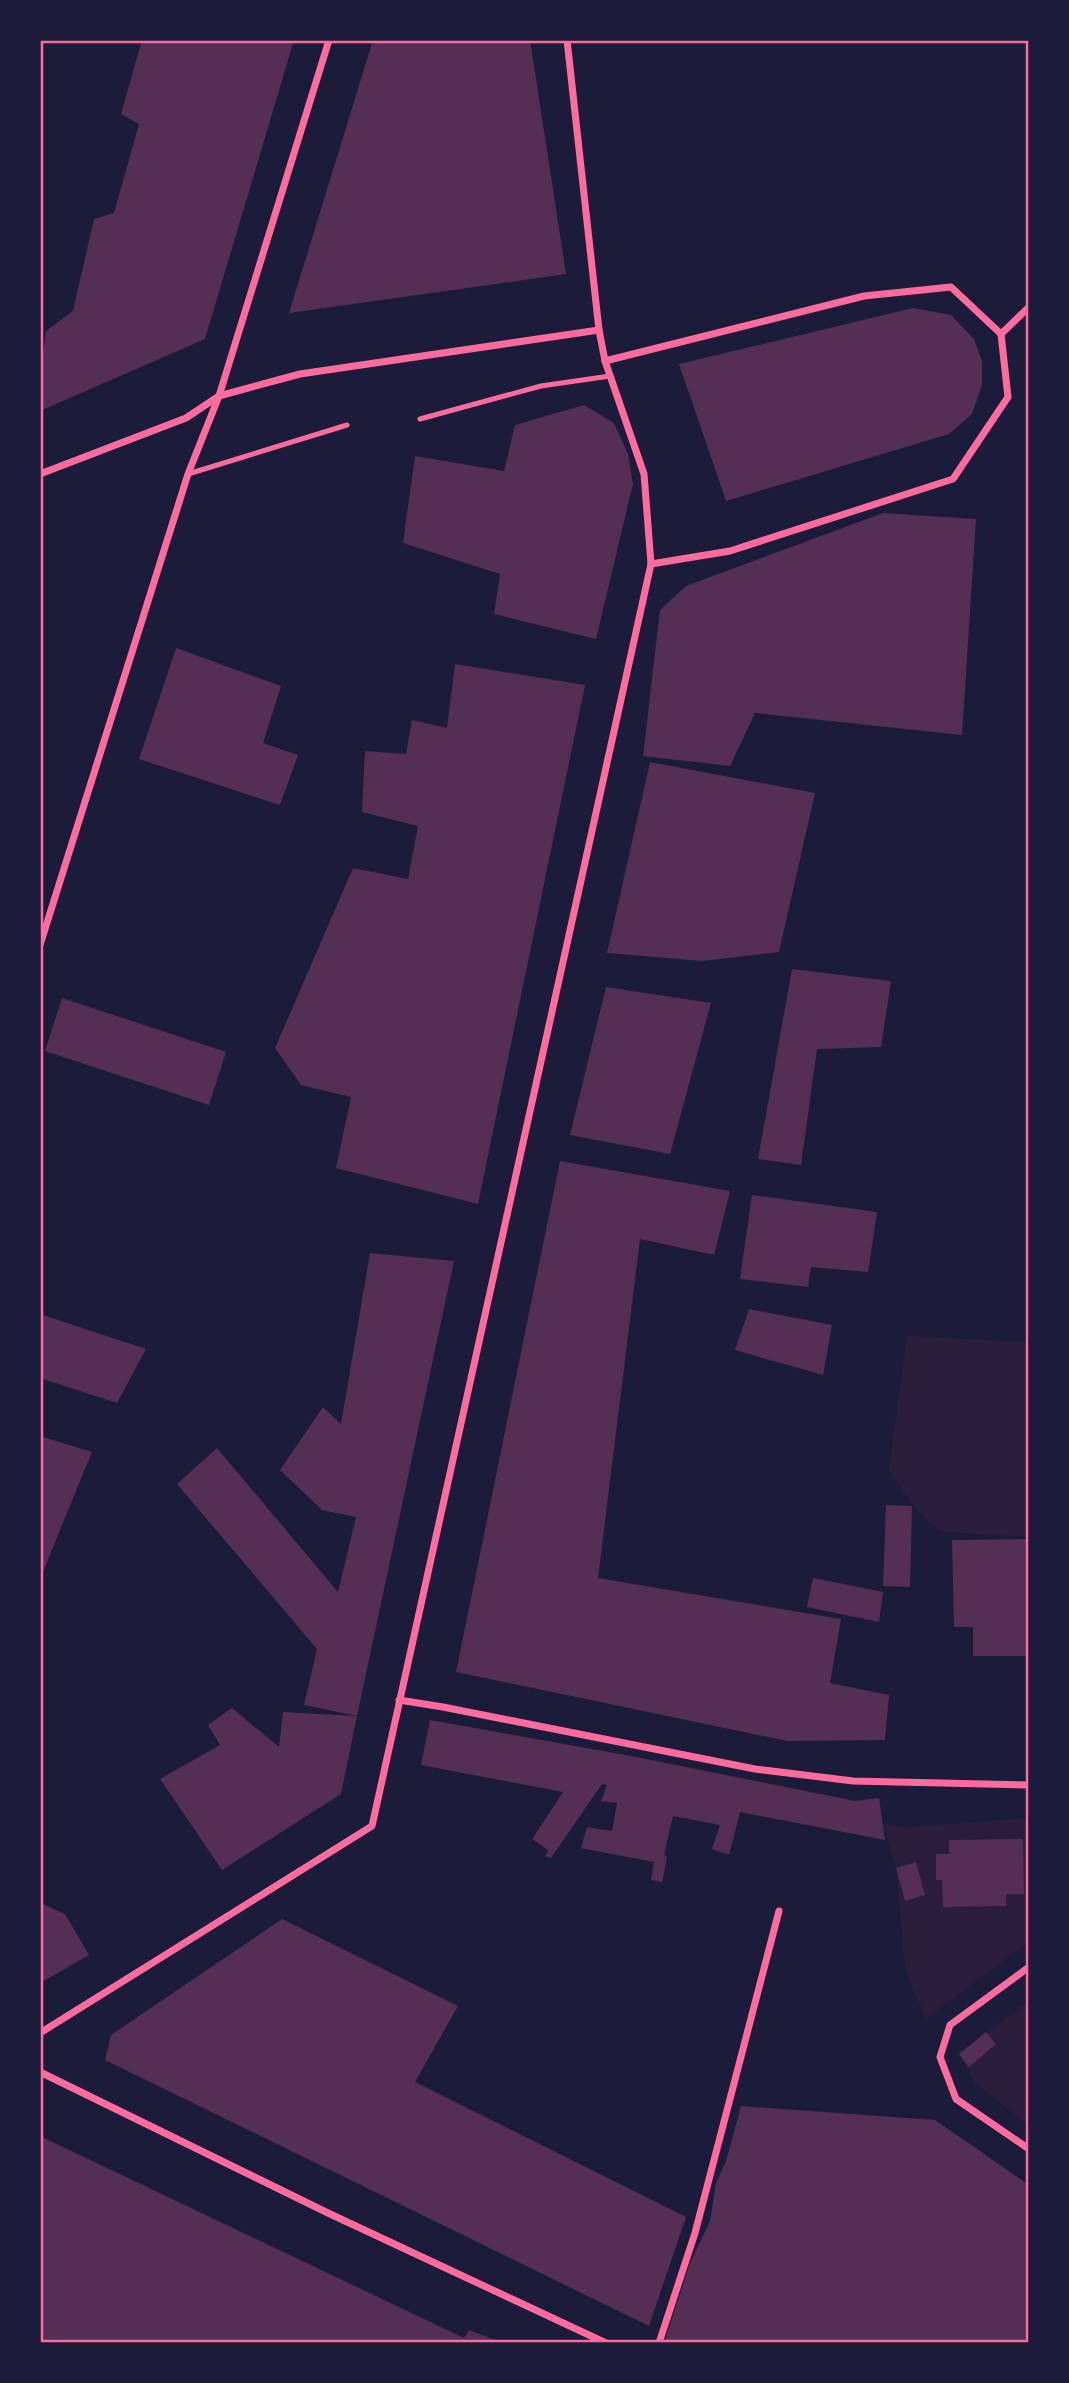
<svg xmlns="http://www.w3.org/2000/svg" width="1069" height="2383" font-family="'IBM Plex Serif',serif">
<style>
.green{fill:#2a1e3b}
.building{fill:#542f53}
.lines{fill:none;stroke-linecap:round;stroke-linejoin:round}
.service{stroke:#ff6b9d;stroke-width:5}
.minor{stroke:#ff6b9d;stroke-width:7}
.neatline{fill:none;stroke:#ff6b9d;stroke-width:2.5}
</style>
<rect width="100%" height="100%" fill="#1b1b3a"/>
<g class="green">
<polygon points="907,1336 1029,1342 1029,1537 943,1532 919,1513 889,1470"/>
<polygon points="1029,1818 1029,1942 926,2019 905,1968 896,1868 883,1824 909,1827"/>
<polygon points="1029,2000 1029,2126 974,2082 959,2054"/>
</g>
<g class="building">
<polygon points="142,40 294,40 205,339 40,411 40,378 46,331 73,311 94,219 114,213 139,124 121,114"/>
<polygon points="373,40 530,40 566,274 289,313"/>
<polygon points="913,308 951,315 974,339 982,361 982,385 972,414 949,434 726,501 679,364"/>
<polygon points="584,405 614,423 628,454 633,484 596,639 494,614 500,574 403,543 415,456 504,471 515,425"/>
<polygon points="883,513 976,519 962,735 755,713 730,766 643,756 660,610 686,586"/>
<polygon points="176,648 281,686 263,743 298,755 280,805 139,759"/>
<polygon points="455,664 585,685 478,1204 336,1168 351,1097 301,1085 275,1048 353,868 408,879 418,826 362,812 365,751 406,754 412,720 447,728"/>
<polygon points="650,762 815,793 779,952 702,961 607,953"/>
<polygon points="792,969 891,981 881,1047 817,1049 801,1165 758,1159"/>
<polygon points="606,987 711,1003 670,1154 570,1135"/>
<polygon points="62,998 226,1052 209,1105 45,1051"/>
<polygon points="560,1161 730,1191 714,1255 640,1239 598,1578 841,1619 830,1683 889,1695 885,1740 787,1741 456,1672"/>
<polygon points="752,1195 877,1212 868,1272 811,1267 808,1287 740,1279"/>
<polygon points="370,1253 454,1261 357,1716 304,1705 317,1649 177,1484 217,1448 338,1592 356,1517 322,1510 280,1470 323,1407 341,1424"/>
<polygon points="749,1309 832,1325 823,1375 735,1350"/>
<polygon points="40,1314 146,1349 117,1403 40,1378"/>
<polygon points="40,1436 92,1452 40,1579"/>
<polygon points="886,1505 912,1506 910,1587 883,1586"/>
<polygon points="1029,1539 1029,1656 973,1656 973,1627 954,1627 952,1540"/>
<polygon points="813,1578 883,1592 879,1622 807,1607"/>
<polygon points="232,1708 279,1747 283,1712 357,1716 341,1794 222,1870 160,1779 220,1745 208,1725"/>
<polygon points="430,1720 631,1756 855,1801 879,1798 885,1840 740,1812 729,1855 712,1849 720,1825 673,1816 664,1855 667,1857 662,1882 651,1880 654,1862 581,1848 587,1827 612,1831 617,1803 601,1801 607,1785 602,1784 551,1858 545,1856 548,1850 532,1839 563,1792 421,1765"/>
<polygon points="1023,1839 1024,1894 1006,1894 1006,1906 943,1907 942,1880 936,1880 936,1854 949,1854 949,1840"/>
<polygon points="916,1862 925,1895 905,1901 896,1868"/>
<polygon points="40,1903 65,1914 89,1955 40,1983"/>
<polygon points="282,1919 458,2006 415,2082 686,2217 649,2326 105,2060 111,2035"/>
<polygon points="986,2032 996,2044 969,2067 959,2054"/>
<polygon points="741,2106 935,2120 1029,2185 1029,2343 664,2343 690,2263 710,2221 716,2183 726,2161"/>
<polygon points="40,2136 464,2338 469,2330 503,2343 40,2343"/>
</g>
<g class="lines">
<g class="service">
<polyline points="420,419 541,386 610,376"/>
<polyline points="188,474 347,425"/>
</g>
<g class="minor">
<polyline points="1001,334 1029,307"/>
<polyline points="605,361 864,296 951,287 1001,334"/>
<polyline points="40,474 186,418 219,396 300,374 599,330"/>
<polyline points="651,564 730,551 953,479 1008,397 1001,334"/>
<polyline points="40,945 188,474 219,396 329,40"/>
<polyline points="399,1700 443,1707 755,1769 853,1781 1029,1785"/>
<polyline points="1029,1967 950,2025 940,2057 956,2099 1029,2149"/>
<polyline points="40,2033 372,1826 651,564 644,474 605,361 599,330 567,40"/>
<polyline points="40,2072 328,2213 606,2343"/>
<polyline points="659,2343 695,2233 779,1911"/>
</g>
</g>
<rect width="1069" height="2383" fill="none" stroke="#1b1b3a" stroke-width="84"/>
<rect x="42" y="42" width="985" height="2299" class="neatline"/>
</svg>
